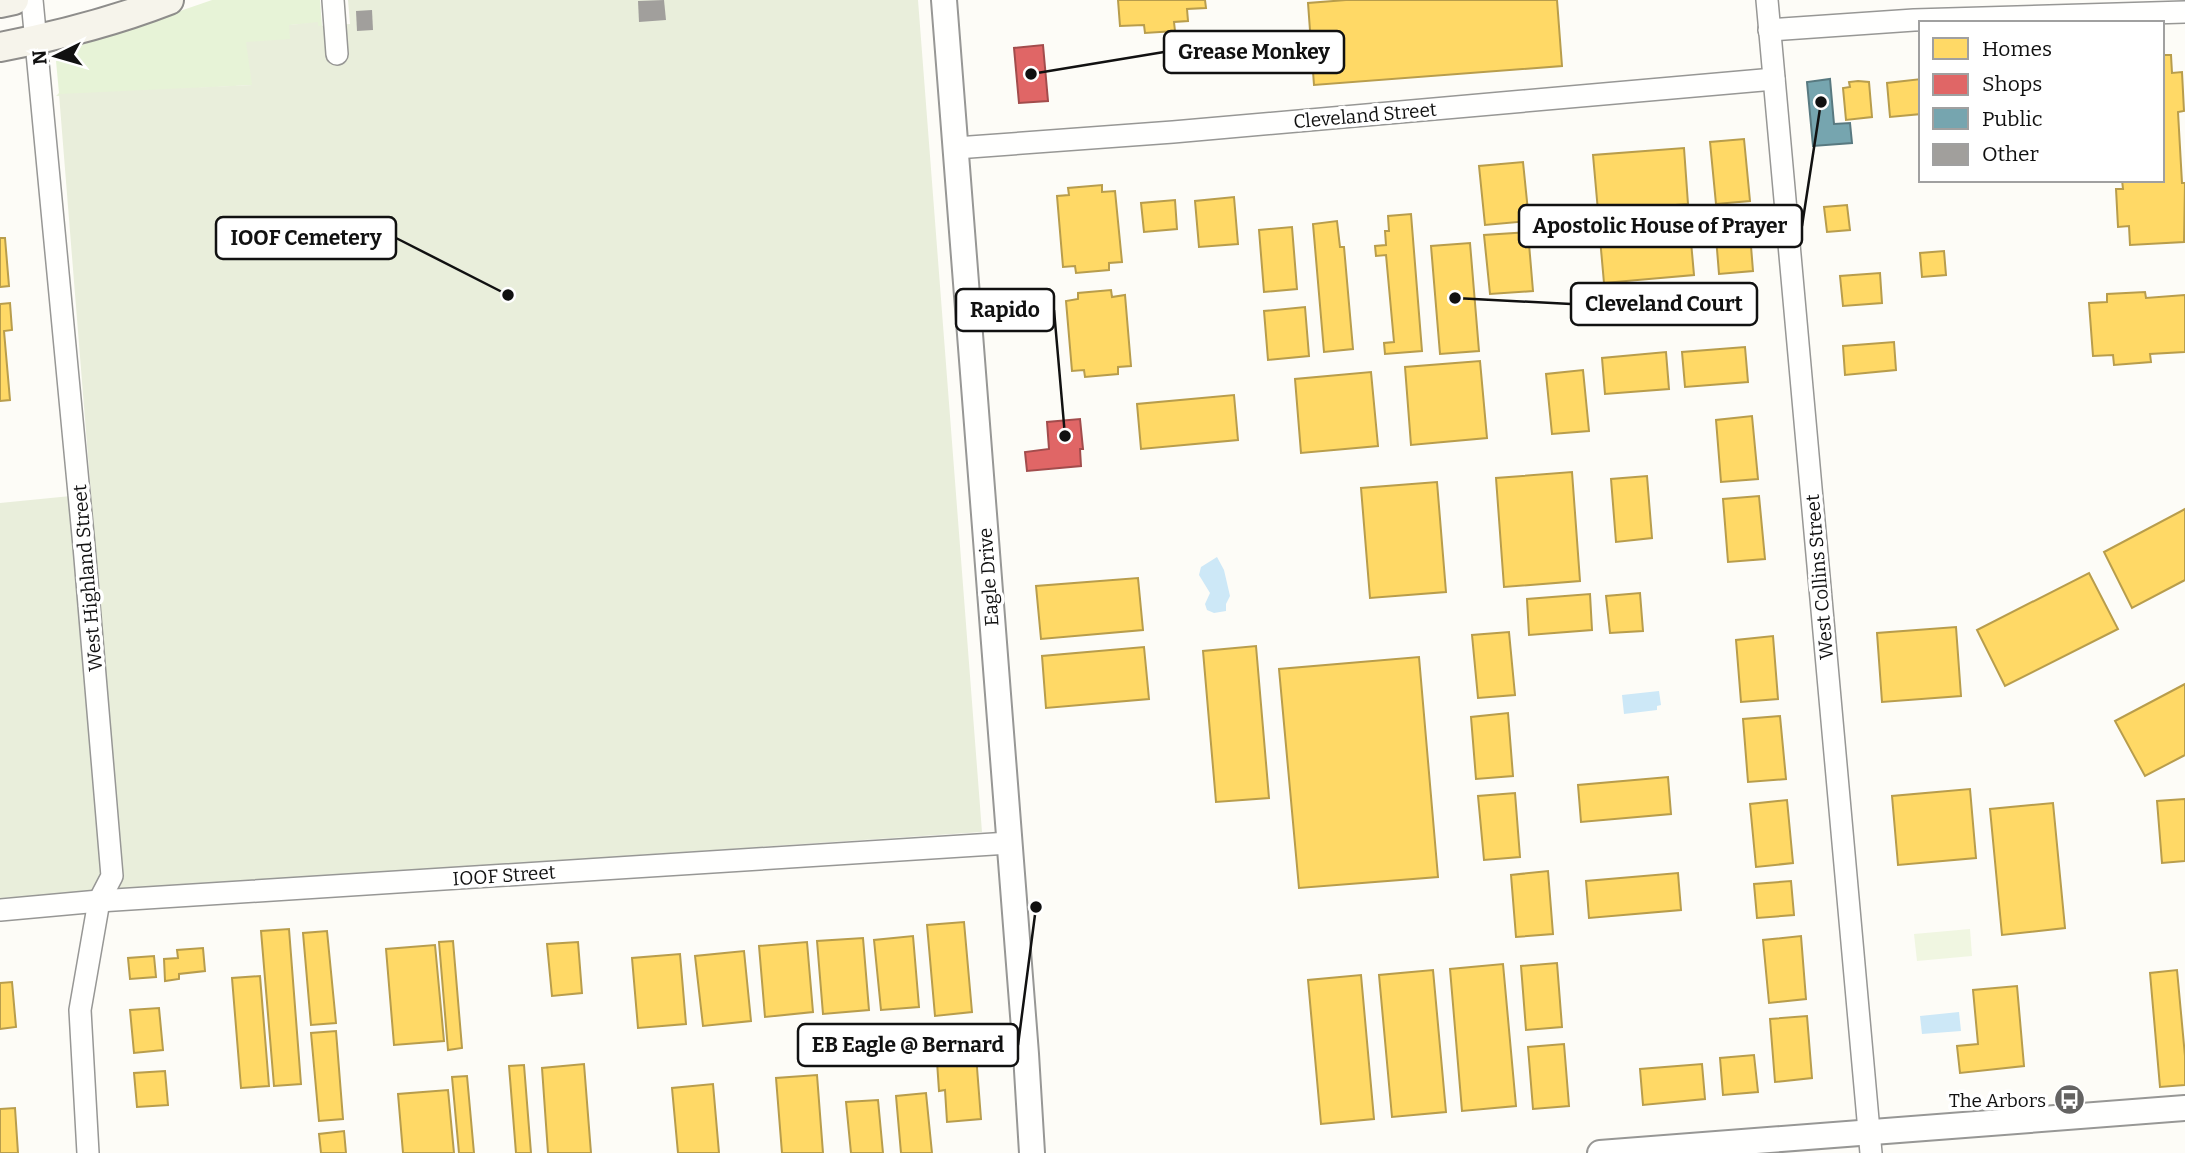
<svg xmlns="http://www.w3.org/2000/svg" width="2185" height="1153" font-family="Bitter,serif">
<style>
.green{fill:#e7f3d7}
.cemetery{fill:#e9eedb}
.pitch{fill:#f0f6e1}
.water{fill:#cde8f7}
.homes{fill:#ffd966;stroke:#b89d4c;stroke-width:2}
.shops{fill:#e06666;stroke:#a24c4c;stroke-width:2}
.public{fill:#76a5af;stroke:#587980;stroke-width:2}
.building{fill:#a19f9c}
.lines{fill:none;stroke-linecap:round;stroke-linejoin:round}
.minor-casing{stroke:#979795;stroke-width:24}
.tertiary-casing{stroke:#979795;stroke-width:28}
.secondary-casing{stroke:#8e8d8b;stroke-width:32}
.minor{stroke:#fffffe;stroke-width:21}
.tertiary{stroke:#fffffe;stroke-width:24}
.secondary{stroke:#f6f4eb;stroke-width:28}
.labels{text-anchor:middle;stroke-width:7;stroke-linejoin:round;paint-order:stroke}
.street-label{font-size:19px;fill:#111;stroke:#fff}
.poi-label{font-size:19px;fill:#111;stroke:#fff;text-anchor:end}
.leader{fill:none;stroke:#111;stroke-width:2.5}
.callout-dot{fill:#111;stroke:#fff;stroke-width:2.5}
.callout{fill:#fff;stroke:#111;stroke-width:2.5}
.callout-label{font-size:21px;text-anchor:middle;font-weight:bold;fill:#111}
</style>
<rect width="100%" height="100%" fill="#fdfcf7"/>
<polygon class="green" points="212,0 320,0 322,26 318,26 318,23 290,25 291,39 252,85 56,96 59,93 56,61 69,57 67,50"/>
<polygon class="cemetery" points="348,0 918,0 982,832 0,898 0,503 91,494 59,94 252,85 246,42 290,39 289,25 318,22 318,26 350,24"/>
<polygon class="pitch" points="1970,929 1972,956 1917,961 1914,934"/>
<g class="water">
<polygon points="1217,557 1224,570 1230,596 1226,604 1226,611 1214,613 1207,610 1205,604 1210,593 1199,575 1201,567"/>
<polygon points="1659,691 1661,705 1657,706 1657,710 1624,714 1622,695"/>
<polygon points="1959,1012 1961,1031 1922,1034 1920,1016"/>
</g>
<g class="homes">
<polygon points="1118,0 1205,0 1206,8 1187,9 1188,21 1174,22 1175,31 1145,33 1144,25 1120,26"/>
<polygon points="1346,0 1557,0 1562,66 1314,85 1308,3"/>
<polygon points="2162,55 2171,55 2172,73 2182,72 2184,111 2178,112 2182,183 2185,183 2184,242 2130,245 2129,226 2118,227 2116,189 2123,189 2122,180 2162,180"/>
<polygon points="1921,79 1921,114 1890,117 1887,83"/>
<polygon points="1858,81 1869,82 1872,117 1846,120 1843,88 1850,87 1849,82"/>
<polygon points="1744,139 1750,201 1716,204 1710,142"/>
<polygon points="1684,148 1688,204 1598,211 1593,155"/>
<polygon points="1523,162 1529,221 1485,225 1479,166"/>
<polygon points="1102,185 1102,192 1115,191 1122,262 1109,263 1109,270 1076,273 1075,266 1063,267 1057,196 1069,195 1068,188"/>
<polygon points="1234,197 1238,244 1199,247 1195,201"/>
<polygon points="1175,200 1177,229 1144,232 1141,203"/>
<polygon points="1847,205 1850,230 1827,232 1824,207"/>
<polygon points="1748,209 1753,271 1719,274 1714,212"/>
<polygon points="1411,214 1422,351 1385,354 1384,343 1394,342 1386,255 1376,256 1375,246 1386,245 1385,231 1389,231 1388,216"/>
<polygon points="1689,219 1694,275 1604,283 1599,227"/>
<polygon points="1337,221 1340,247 1344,247 1353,349 1324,352 1313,224"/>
<polygon points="1292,227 1297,289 1264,292 1259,230"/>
<polygon points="1528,232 1533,291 1490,294 1484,235"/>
<polygon points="0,238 5,238 9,286 0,287"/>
<polygon points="1470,243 1479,351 1440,354 1431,246"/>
<polygon points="1944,251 1946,275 1922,277 1920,253"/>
<polygon points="1880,273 1882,303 1843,306 1840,276"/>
<polygon points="1111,290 1112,297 1125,295 1131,366 1118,367 1118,374 1085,377 1084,370 1072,371 1066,301 1078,299 1078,293"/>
<polygon points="2145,292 2146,298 2185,295 2185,352 2150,354 2151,362 2114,365 2113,355 2093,356 2089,303 2107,302 2107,294"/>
<polygon points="10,303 12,330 4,331 10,400 0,401 0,304"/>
<polygon points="1305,307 1309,356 1268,360 1264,311"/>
<polygon points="1894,342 1896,370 1845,375 1843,346"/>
<polygon points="1745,347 1748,382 1685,387 1682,352"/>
<polygon points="1666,352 1669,389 1605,394 1602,358"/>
<polygon points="1480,361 1487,438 1411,445 1405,367"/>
<polygon points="1583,370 1589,431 1552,434 1546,374"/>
<polygon points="1371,372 1378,446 1301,453 1295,379"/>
<polygon points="1234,395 1238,440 1141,449 1137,404"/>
<polygon points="1752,416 1758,479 1721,482 1716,420"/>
<polygon points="1572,472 1580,581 1504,587 1496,478"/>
<polygon points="1647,476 1652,538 1616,542 1611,479"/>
<polygon points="1437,482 1446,592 1370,598 1361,488"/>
<polygon points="1759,496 1765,559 1728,562 1723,499"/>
<polygon points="2185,509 2185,580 2132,608 2104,552"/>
<polygon points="2089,573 2118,629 2005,686 1977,630"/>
<polygon points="1138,578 1143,630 1041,639 1036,586"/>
<polygon points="1640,593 1643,631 1610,633 1606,596"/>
<polygon points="1590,594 1592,630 1529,635 1527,599"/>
<polygon points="1956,627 1961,696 1882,702 1877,633"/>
<polygon points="1509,632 1515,695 1478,698 1472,635"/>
<polygon points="1773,636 1778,699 1741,702 1736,640"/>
<polygon points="1256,646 1269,798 1216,802 1203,651"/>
<polygon points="1144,647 1149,699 1046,708 1042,656"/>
<polygon points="1419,657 1438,877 1299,888 1279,669"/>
<polygon points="2185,684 2185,755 2145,776 2115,721"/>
<polygon points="1508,713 1513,776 1476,779 1471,717"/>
<polygon points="1780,716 1786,779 1748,782 1743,719"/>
<polygon points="1668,777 1671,814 1581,822 1578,785"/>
<polygon points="1970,789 1976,858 1898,865 1892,796"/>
<polygon points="1515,793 1520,857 1484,860 1478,796"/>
<polygon points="2185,799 2185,861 2162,863 2157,801"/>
<polygon points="1787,800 1793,863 1756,867 1750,804"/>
<polygon points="2053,803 2065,928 2002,935 1990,809"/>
<polygon points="1548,871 1553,934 1516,937 1511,875"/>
<polygon points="1678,873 1681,910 1589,918 1586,881"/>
<polygon points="1791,881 1794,915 1757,918 1754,884"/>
<polygon points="964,922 972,1012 935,1016 927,925"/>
<polygon points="289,929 301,1084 274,1086 261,931"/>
<polygon points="327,931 336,1023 311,1025 303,933"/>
<polygon points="913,936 919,1007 881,1010 874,940"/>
<polygon points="1801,936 1806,999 1769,1003 1763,940"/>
<polygon points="863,938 869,1010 823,1014 817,941"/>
<polygon points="453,941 462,1048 448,1050 439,942"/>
<polygon points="578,942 582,993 552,996 547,944"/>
<polygon points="807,942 813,1012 765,1017 759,946"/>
<polygon points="435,945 444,1041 394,1045 386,949"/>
<polygon points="203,948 205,971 179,974 179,979 165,981 164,959 178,958 177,950"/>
<polygon points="744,951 751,1021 703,1026 695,956"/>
<polygon points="680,954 686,1024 638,1028 632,958"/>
<polygon points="154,956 156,977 130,979 128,958"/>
<polygon points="1557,963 1562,1027 1526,1030 1521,966"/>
<polygon points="1503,964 1516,1106 1462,1111 1450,969"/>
<polygon points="1433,970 1446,1112 1392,1117 1379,975"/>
<polygon points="2177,970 2185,1056 2185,1085 2160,1087 2150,973"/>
<polygon points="1361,975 1374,1119 1321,1124 1308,980"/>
<polygon points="260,976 269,1086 241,1088 232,978"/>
<polygon points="12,982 16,1027 0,1029 0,983"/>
<polygon points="2017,986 2024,1066 1960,1073 1957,1046 1978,1044 1973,990"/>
<polygon points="159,1008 163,1050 134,1053 130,1010"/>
<polygon points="1807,1016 1812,1078 1775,1082 1770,1019"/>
<polygon points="974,1029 981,1119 947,1122 945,1090 939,1091 935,1032"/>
<polygon points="336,1031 343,1119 319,1121 311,1033"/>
<polygon points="1564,1044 1569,1106 1533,1109 1528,1047"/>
<polygon points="1754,1055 1758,1092 1723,1095 1720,1058"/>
<polygon points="584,1064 591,1153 548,1153 542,1068"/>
<polygon points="1702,1064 1705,1099 1643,1105 1640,1069"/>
<polygon points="524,1065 531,1153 516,1153 509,1066"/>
<polygon points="165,1071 168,1105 137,1107 134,1073"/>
<polygon points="817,1075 823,1153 782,1153 776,1078"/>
<polygon points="467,1076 474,1153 459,1153 452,1077"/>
<polygon points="713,1084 719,1153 678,1153 672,1088"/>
<polygon points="448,1090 454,1153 403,1153 398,1094"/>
<polygon points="926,1093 932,1153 901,1153 896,1096"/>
<polygon points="878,1100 883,1153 851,1153 846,1102"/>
<polygon points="15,1108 18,1153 0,1153 0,1109"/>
<polygon points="344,1131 346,1153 321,1153 319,1134"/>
</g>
<g class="shops">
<polygon points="1043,45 1048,101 1019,103 1014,48"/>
<polygon points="1080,419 1083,449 1080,449 1081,466 1027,471 1025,452 1049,449 1047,422"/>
</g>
<polygon class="public" points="1830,79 1834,124 1850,123 1852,143 1813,146 1807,82"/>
<g class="building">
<polygon points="664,0 666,20 639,22 638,1"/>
<polygon points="372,10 373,30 357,31 356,11"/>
</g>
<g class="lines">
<defs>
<g id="minor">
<polyline points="32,0 84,546 112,876 99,901 80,1010 88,1153"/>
<polyline points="333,0 337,54"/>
<polyline points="1767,0 1871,1153"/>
<polyline points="1769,30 1914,20 2185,12"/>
<polyline points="956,148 1173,132 1774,79"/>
<polyline points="0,910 99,901 1009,843"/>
</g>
<g id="tertiary">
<polyline points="944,0 1026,1054 1032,1153"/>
<polyline points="1600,1153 2185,1108"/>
</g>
<g id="secondary">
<polyline points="0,3 14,0"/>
<path d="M0,47C57,36 115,21 169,0"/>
</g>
</defs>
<use href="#minor" class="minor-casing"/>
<use href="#tertiary" class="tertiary-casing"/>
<use href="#secondary" class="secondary-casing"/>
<use href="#minor" class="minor"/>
<use href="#tertiary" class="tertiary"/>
<use href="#secondary" class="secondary"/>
</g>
<defs>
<symbol id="bus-disc" viewBox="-11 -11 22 22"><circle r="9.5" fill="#646362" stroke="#fff"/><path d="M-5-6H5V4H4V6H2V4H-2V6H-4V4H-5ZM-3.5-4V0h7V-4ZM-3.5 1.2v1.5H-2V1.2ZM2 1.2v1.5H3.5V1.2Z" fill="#fff"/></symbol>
</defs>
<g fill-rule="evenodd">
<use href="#bus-disc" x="2052" y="1082" width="35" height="35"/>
</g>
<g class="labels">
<g class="street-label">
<text transform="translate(1365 115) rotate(-5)" y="7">Cleveland Street</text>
<text transform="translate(988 577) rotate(-94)" y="7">Eagle Drive</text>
<text transform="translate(1819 577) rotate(-95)" y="7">West Collins Street</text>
<text transform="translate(87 578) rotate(-95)" y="7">West Highland Street</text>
<text transform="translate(504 875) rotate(-4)" y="7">IOOF Street</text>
</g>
<g class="poi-label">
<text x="2046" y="1107">The Arbors</text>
</g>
</g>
<path class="leader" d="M1031 74L1164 52M1821 102L1802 226M508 295L396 238M1455 298L1571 304M1065 436L1054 310M1036 907L1018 1045"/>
<g class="callout-dot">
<circle cx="1031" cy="74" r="7"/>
<circle cx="1821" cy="102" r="7"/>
<circle cx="508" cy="295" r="7"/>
<circle cx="1455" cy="298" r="7"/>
<circle cx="1065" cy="436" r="7"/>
<circle cx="1036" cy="907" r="7"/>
</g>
<g class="callout">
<rect x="1164" y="31" width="180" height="42" rx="7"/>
<rect x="1519" y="205" width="283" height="42" rx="7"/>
<rect x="216" y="217" width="180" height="42" rx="7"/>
<rect x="1571" y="283" width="186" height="42" rx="7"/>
<rect x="956" y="289" width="98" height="42" rx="7"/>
<rect x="798" y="1024" width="220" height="42" rx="7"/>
</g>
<g class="callout-label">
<text x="1254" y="59">Grease Monkey</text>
<text x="1660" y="233">Apostolic House of Prayer</text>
<text x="306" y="245">IOOF Cemetery</text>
<text x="1664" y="311">Cleveland Court</text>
<text x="1005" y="317">Rapido</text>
<text x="908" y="1052">EB Eagle @ Bernard</text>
</g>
<rect x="1919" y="21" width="245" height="161" fill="#ffffff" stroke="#a0a0a0" stroke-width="2"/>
<rect x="1933" y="38" width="35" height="21" fill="#ffd966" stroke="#a0a0a0" stroke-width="2"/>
<text x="1982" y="56" font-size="21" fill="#111111">Homes</text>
<rect x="1933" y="74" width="35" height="21" fill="#e06666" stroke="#a0a0a0" stroke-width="2"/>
<text x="1982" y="91" font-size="21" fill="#111111">Shops</text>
<rect x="1933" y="108" width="35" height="21" fill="#76a5af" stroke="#a0a0a0" stroke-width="2"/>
<text x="1982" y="126" font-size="21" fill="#111111">Public</text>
<rect x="1933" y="144" width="35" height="21" fill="#a19f9c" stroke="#a0a0a0" stroke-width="2"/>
<text x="1982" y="161" font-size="21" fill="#111111">Other</text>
<g transform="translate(56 56) rotate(265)" stroke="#ffffff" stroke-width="5" paint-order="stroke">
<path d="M0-5L12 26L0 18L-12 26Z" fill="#111111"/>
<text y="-10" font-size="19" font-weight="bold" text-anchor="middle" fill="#111111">N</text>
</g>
</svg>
